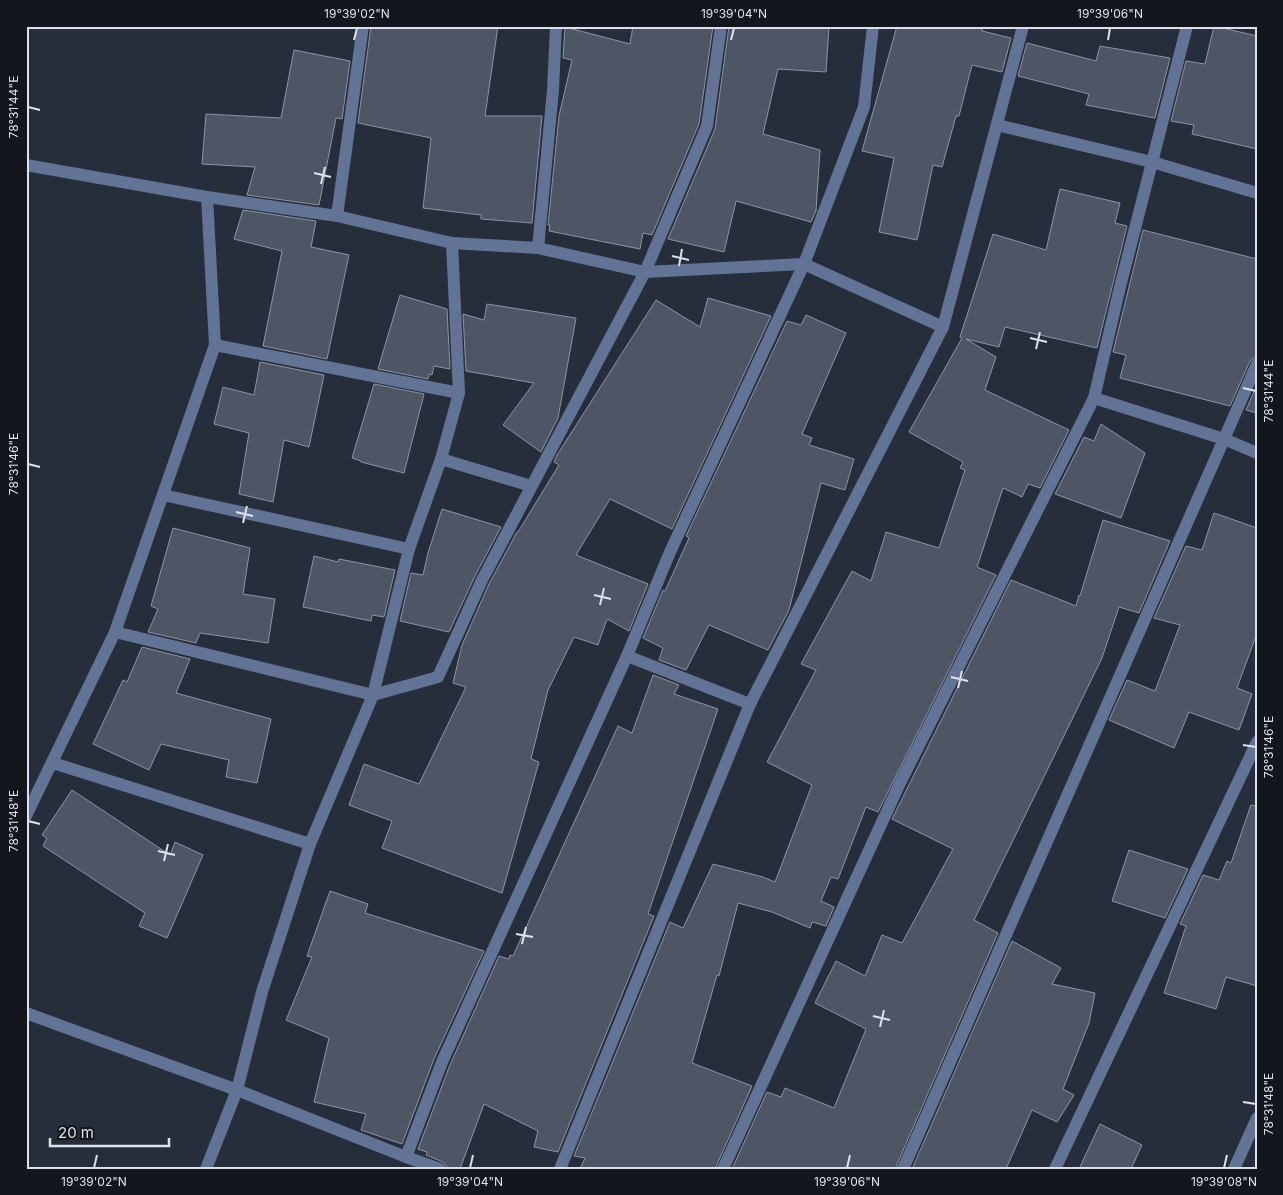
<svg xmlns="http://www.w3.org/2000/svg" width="1283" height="1195" font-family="Inter,sans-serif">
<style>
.building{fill:#4e5564;stroke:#8d94a5}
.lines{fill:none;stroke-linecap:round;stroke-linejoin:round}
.minor{stroke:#637396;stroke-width:12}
.ticks{fill:none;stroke:#dde1eb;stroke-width:2}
.neatline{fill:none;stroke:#dde1eb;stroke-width:2}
.ticks-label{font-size:12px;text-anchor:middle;fill:#dde1eb}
</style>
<rect width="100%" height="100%" fill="#272e3b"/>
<g class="building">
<polygon points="371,26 498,26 485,116 542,116 532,223 481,219 481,215 423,208 431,138 358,123"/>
<polygon points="633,26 713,26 699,124 652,235 643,233 640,249 549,231 550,225 548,225 559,116 572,60 563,58 565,27 630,44"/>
<polygon points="729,26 829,26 826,72 778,69 763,134 820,150 816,211 811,222 736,201 724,252 668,239 715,129"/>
<polygon points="897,26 983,26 982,31 1011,38 1002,72 972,65 959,116 956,116 942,167 933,165 917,240 879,232 894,158 862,151"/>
<polygon points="1214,26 1257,36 1257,149 1192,134 1194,125 1171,121 1186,61 1205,64"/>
<polygon points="1027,43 1096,61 1100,46 1170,58 1155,118 1086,105 1089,94 1018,76"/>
<polygon points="294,50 350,61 342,119 336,118 319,205 247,195 255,167 202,164 206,114 281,118"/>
<polygon points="1060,189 1120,203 1115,223 1127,226 1097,348 1005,327 999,347 966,339 996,357 985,390 1069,430 1040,488 1028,484 1022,497 1003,488 977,567 996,575 878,812 866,807 838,879 831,877 821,901 834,907 826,926 812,922 810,928 772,912 738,903 719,976 717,975 692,1063 752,1086 715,1169 580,1169 585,1158 574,1156 670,922 683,928 713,864 763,877 775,882 812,785 767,762 816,670 801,664 852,571 871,581 886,532 939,548 965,470 960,468 963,462 909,432 962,338 960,337 993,234 1046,250"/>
<polygon points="243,210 316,221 311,247 349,255 327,359 263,346 282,251 234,239"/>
<polygon points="1143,230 1257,259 1257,356 1250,361 1230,406 1120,378 1126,355 1113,352"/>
<polygon points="400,295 447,309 450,369 434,366 432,375 429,374 428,379 378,369"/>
<polygon points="708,298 771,316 672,529 610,499 576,555 648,584 629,631 607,619 598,645 574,637 548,690 531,759 539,762 502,893 382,848 392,821 349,805 364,764 419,784 466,687 453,683 462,645 489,584 517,532 518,532 559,465 554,462 557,455 656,300 700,327"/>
<polygon points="487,304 576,318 558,418 541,452 503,425 534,383 466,371 463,314 484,320"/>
<polygon points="806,315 846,333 802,434 812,438 809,445 854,459 845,490 821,483 789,610 768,650 709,625 686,670 659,660 663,648 643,638 663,590 665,591 689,538 686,536 787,321 801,325"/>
<polygon points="260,362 324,375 309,447 284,440 273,502 239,494 249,433 214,424 223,387 254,395"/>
<polygon points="374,384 424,394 404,473 361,462 361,461 352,458"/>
<polygon points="1257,385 1257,413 1246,410"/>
<polygon points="1101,424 1145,453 1121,518 1055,494 1084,437 1094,441"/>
<polygon points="442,509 501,527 475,576 449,632 400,621 411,573 423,575 428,553"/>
<polygon points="1214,513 1257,528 1257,633 1237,688 1252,694 1239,730 1189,712 1174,748 1109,720 1127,680 1155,691 1180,625 1154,618 1186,546 1202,550"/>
<polygon points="1103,520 1170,541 1139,613 1119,607 1102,658 974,920 998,933 895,1169 732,1169 767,1092 781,1097 785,1088 834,1108 866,1029 815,1003 836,961 865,976 882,935 902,943 953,849 892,819 1011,580 1076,606 1079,595 1080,596"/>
<polygon points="173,528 250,548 243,594 275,599 268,643 200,633 196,643 148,632 158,609 151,606"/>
<polygon points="314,556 338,562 339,559 395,570 384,617 372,615 371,621 303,607"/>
<polygon points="142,647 190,659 176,693 271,719 257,783 226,777 229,760 161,744 149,770 93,744 123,680 127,682"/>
<polygon points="653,675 679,685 674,694 718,709 648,914 654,916 558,1152 534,1147 538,1131 484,1104 460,1169 448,1168 443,1162 426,1155 427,1152 418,1149 450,1065 499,956 509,959 510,955 513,956 618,726 632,733"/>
<polygon points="72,790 170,855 175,842 203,855 167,938 139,926 145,913 43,846 47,838 42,835"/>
<polygon points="1251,805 1257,806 1257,986 1226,977 1216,1009 1164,993 1186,926 1180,924 1203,875 1219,880 1227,861 1231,863"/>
<polygon points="1129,850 1188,869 1165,918 1112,901"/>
<polygon points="330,891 368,904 365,913 484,951 434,1059 402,1144 361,1130 366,1114 314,1102 329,1038 286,1020 312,957 307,956"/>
<polygon points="1012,941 1061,968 1052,984 1095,993 1089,1023 1063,1089 1074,1095 1057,1122 1032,1110 1006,1169 912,1169"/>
<polygon points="1100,1124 1142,1145 1131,1169 1079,1169"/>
</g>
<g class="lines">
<g class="minor">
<polyline points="363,26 337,216 452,243"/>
<polyline points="997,125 1152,162 1257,193"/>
<polyline points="26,165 207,197 337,216"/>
<polyline points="538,248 553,90 556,26"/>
<polyline points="215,345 459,393"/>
<polyline points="1094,398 1224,439 1257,453"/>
<polyline points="441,459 531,486"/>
<polyline points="163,495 409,549"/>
<polyline points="115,632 373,695 438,677 482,580 645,272 707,126 721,26"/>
<polyline points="627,656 750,704"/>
<polyline points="53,763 310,844"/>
<polyline points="26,816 115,632 215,345 207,197"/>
<polyline points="26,1013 237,1090 206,1169"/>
<polyline points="406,1157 442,1062 627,656 670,552 804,264 864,107 873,26"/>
<polyline points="440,1169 406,1157 237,1090 262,992 310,844 373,695 409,549 441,459 459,393 452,243 538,248 645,272 804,264 943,327"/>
<polyline points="560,1169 750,704 943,327 1023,26"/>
<polyline points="723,1169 900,783 1094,398 1120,287 1187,26"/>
<polyline points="903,1169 1257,364"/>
<polyline points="1055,1169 1257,742"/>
<polyline points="1234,1169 1257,1118"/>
</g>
</g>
<path class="ticks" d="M354,40L357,28M731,40L734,28M1108,40L1110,28M28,107L40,110M314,173L331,177M321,184L325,167M672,256L689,260M679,266L682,249M1030,338L1047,342M1036,349L1040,332M1243,388L1256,391M28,464L40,467M236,512L253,516M243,523L247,506M594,595L611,599M600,605L604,588M951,677L968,681M958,688L962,671M1243,745L1256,747M28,821L40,824M158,851L175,855M164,861L168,844M516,934L533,937M522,944L526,927M873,1016L890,1020M880,1027L884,1010M1243,1102L1256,1104M94,1168L97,1155M470,1168L473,1155M847,1168L850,1155M1224,1168L1227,1155"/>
<rect width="1283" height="1195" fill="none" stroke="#13161c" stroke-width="55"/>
<path d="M50 1138v8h119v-8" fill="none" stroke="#dde1eb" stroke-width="2.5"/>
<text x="58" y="1138" font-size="15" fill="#dde1eb" stroke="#13161c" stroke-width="4" paint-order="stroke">20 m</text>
<rect x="28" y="28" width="1228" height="1140" class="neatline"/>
<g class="ticks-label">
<text x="357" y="18">19°39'02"N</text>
<text x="734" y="18">19°39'04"N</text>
<text x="1110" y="18">19°39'06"N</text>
<text transform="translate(14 107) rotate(-90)" y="4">78°31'44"E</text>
<text transform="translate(1269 391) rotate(-90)" y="4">78°31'44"E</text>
<text transform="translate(14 464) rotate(-90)" y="4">78°31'46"E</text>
<text transform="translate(1269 747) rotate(-90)" y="4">78°31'46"E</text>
<text transform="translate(14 821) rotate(-90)" y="4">78°31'48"E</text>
<text transform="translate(1269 1104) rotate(-90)" y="4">78°31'48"E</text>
<text x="94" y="1186">19°39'02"N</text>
<text x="470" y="1186">19°39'04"N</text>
<text x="847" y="1186">19°39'06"N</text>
<text x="1224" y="1186">19°39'08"N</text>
</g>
</svg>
